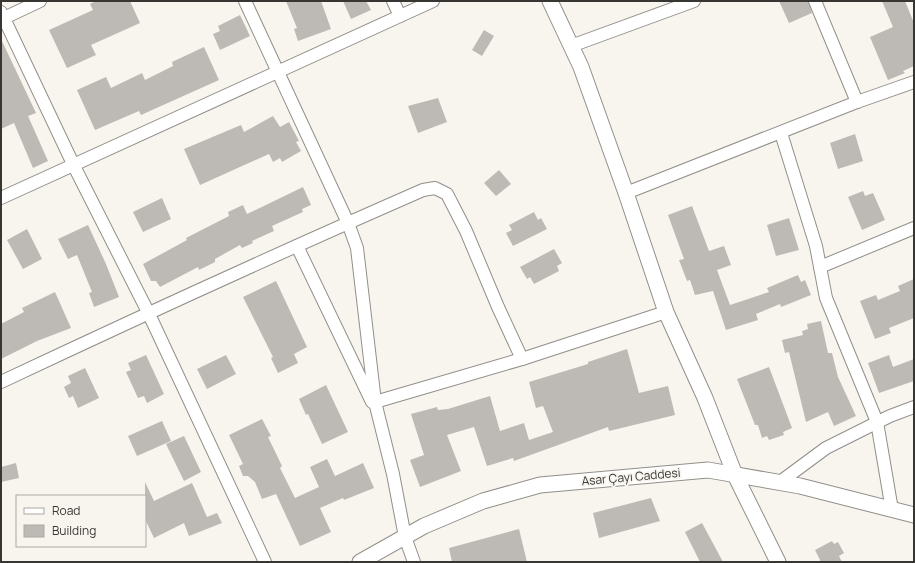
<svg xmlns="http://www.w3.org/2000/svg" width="915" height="563" font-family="Manrope,sans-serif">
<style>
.building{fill:#bdbab5}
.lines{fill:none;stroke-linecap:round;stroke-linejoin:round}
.minor-casing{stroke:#928f8a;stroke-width:14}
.tertiary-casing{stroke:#928f8a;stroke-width:17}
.minor{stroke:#fff;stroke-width:12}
.tertiary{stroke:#fff;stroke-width:15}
.labels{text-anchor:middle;stroke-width:3.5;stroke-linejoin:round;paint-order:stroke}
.street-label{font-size:12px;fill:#373633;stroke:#f8f5ef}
</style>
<rect width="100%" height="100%" fill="#f8f5ef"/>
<g class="building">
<polygon points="96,1 130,1 140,23 91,45 96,55 67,68 49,30 93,10 90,4"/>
<polygon points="286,1 321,1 331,29 298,41 294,29 297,28"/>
<polygon points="343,1 366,1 371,10 351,19"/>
<polygon points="779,1 808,1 812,13 789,23"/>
<polygon points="882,1 905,1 914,23 914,66 903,71 905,73 888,80 870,37 893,27"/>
<polygon points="240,15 250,36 220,50 213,34 220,31 218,26"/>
<polygon points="484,30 494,36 482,56 472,50"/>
<polygon points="1,39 36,113 28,116 48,161 33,168 14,123 1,129"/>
<polygon points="204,47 219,80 141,115 139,111 95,130 77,90 106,77 111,88 142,73 145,80 173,66 172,62"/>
<polygon points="438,98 447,122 418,133 408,106"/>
<polygon points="273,116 280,127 289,122 299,141 296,142 301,151 282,162 280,158 273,162 269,154 200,185 184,149 241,125 244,132"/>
<polygon points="855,134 863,161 838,169 830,143"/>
<polygon points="499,170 511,184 496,196 484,183"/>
<polygon points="303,187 311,205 302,209 303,212 272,226 274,231 252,241 253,243 242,248 240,245 215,259 215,262 199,270 198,267 160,287 156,281 151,281 143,264 187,240 186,238 229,216 228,212 243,205 247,214"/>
<polygon points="863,191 865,196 873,193 885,220 862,230 848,197"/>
<polygon points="162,198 171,219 143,232 133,212"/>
<polygon points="692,206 709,251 724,246 731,265 717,270 730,305 769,292 767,288 798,275 801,282 805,280 811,295 781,307 780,304 756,314 758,320 726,330 713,291 695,295 690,280 687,281 679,260 684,259 668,215"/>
<polygon points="534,212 538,220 541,218 547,229 513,246 506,233 512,230 509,225"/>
<polygon points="789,218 799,250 776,256 767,225"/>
<polygon points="88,225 106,264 119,297 94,307 89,293 92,292 77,255 68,259 58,239"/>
<polygon points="27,229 42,259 23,269 7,240"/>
<polygon points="554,249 562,263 557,266 559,271 534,284 530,277 527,279 520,267"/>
<polygon points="914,279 914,318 889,328 891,333 875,339 860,301 876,295 878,300 900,291 898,286"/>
<polygon points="276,281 307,347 294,354 298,363 278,373 271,358 273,357 243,297"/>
<polygon points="55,292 71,328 37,341 1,359 1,324 24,312 22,308"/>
<polygon points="821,321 828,353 832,353 838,377 856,416 834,426 828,412 806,422 789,352 785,353 782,340 803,335 802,331 808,329 807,324"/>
<polygon points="627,349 639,393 668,386 675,415 609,431 608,427 514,461 513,458 487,466 474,427 447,435 461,471 420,487 410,460 424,455 411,414 437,407 438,410 448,409 490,396 500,431 524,423 529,440 553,432 543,406 536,408 529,382 588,364 588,362"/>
<polygon points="146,355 164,394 147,403 144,396 138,398 126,372 131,370 128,363"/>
<polygon points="226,355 236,374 207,389 197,369"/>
<polygon points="889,355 893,367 914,359 914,381 879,393 868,363"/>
<polygon points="769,367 792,428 783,432 784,435 769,440 767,436 762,438 758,425 755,425 737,379"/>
<polygon points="85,368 99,398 78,408 73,396 69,398 64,387 71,383 68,376"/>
<polygon points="326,385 348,432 322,444 308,414 306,415 299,399"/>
<polygon points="262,419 271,436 268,437 282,466 280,468 295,498 319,487 310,467 327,459 335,476 363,463 374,488 344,500 343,498 320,508 331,532 300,546 276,494 262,499 255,482 248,476 243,476 239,466 243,464 229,435"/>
<polygon points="162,421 171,441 137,456 128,436"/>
<polygon points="184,436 201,472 184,481 166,444"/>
<polygon points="16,463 19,478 1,482 1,467"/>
<polygon points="145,482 154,501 192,483 207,517 217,513 222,523 189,536 184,523 154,538 145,519"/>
<polygon points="651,498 660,521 599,538 593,513"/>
<polygon points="702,523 723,562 700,562 685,532"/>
<polygon points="519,529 527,562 452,562 449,548"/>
<polygon points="832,541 834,544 838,542 844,553 839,556 842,562 821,562 815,550"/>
</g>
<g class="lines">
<defs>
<g id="minor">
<polyline points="245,1 348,223 357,248 375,402 393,474 405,537 414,562"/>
<polyline points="393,1 400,16"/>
<polyline points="815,1 857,102"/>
<polyline points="1,12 74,166 148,312 265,562"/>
<polyline points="4,18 40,1"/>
<polyline points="571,46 694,1"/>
<polyline points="781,133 816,246 826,298 877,422 892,510"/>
<polyline points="626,193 857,102 914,82"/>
<polyline points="1,198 433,1"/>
<polyline points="297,246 372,402"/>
<polyline points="820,267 914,228"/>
<path d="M1,382C141,316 281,252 423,190L435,188L447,194L466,231L498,307L522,359"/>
<polyline points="375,402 522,359 666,312"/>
<polyline points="780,482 826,448 890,416 914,407"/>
</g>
<g id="tertiary">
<polyline points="550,1 581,67 626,193 666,312 705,398 735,475 778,562"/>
<polyline points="360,562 424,526 483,501 540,485 708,470 800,486 914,515"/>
</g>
</defs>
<use href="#minor" class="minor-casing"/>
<use href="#tertiary" class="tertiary-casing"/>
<use href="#minor" class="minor"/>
<use href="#tertiary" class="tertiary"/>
</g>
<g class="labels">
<g class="street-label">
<text transform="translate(631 477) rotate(-5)" y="4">Asar Çayı Caddesi</text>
</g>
</g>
<rect width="915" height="563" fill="none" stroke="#373633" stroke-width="4"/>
<rect x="16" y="495" width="130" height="52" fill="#f8f5ef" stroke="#aba9a4"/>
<rect x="24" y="508" width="20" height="6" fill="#ffffff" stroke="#aba9a4"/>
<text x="52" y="515" font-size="12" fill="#373633">Road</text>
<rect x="24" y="525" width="20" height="12" fill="#bdbab5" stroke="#aba9a4"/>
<text x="52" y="535" font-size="12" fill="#373633">Building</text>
</svg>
